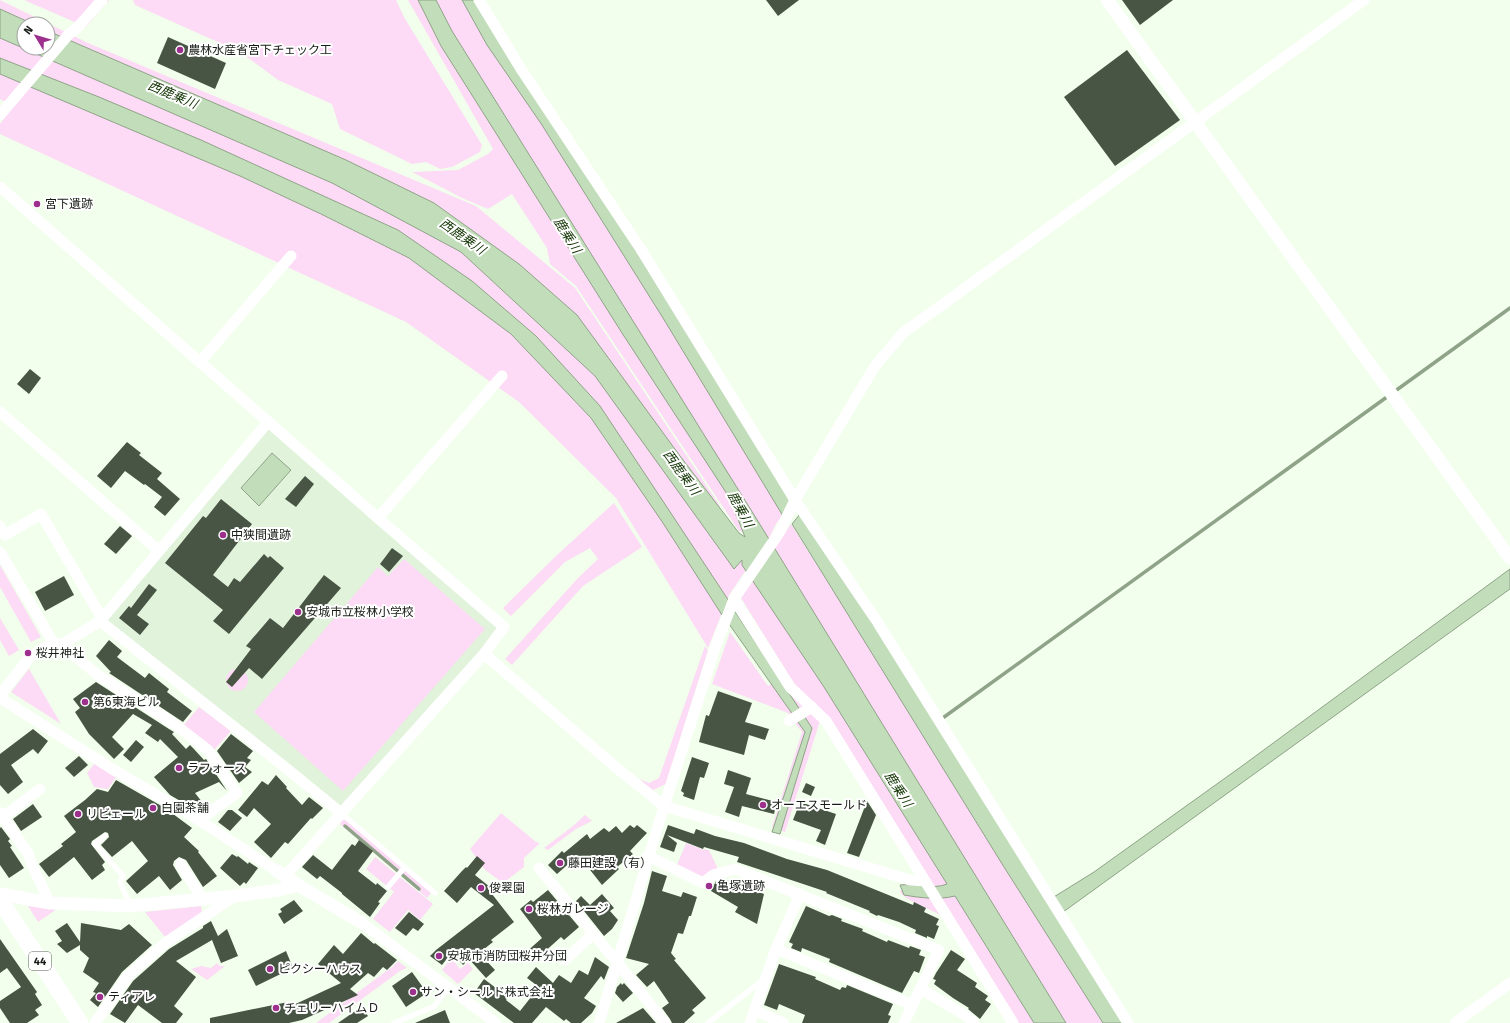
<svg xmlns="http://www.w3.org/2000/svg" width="1510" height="1023" font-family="'Fira Sans','Noto Sans JP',sans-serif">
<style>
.built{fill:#e1f4db}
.green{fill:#fddaf5;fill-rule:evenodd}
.water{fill:#c2ddb9;stroke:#8fa388}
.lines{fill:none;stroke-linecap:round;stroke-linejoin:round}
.stream{stroke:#8fa388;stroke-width:3.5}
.building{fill:#485444}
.service{stroke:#fff;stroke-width:5.5}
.minor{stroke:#fff;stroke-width:11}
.tertiary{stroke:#fff;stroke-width:13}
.primary{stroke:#fff;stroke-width:17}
.poi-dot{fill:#9d2f8d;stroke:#fff;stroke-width:1.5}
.labels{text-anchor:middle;stroke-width:4;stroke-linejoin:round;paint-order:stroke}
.shield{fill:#fff;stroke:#5d605c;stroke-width:1}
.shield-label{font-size:11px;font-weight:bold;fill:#171c16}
.poi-label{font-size:12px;fill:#171c16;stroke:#fff;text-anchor:start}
.water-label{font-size:13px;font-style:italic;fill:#103301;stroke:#fff}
</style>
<rect width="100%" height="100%" fill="#f1ffec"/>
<polygon class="built" points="268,422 504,627 341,813 100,621"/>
<g class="green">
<path d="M0,0L88,43L476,206L575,288L718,503L748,567L729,595L708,648L616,498L519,402L406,322L0,134V124L13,106L0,99ZM24,24H48V48H24Z"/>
<polygon points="24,0 109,0 86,27"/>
<polygon points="133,0 396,0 404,17 482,145 480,152 452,167 440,169 426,162 412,164 340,129 332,104 278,80 240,52 135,5"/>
<polygon points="408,0 478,0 793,500 776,524 769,538 739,531 576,286 550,264 547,248 512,194 488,209 462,198 412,172 458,170 488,154 493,149"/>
<polygon points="614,503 642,547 583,586 512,665 505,659 578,578 598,559 590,548 565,562 511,616 503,608 557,555"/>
<polygon points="791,524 984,831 1110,1023 1018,1023 827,716 797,688 741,598"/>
<polygon points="404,559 485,629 343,791 254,712 378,567 388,576"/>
<polygon points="0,565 41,637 31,642 0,587"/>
<polygon points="0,618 19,650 9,656 0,640"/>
<polygon points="730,632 768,686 780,678 820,721 785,832 772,827 802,732 788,713 712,684"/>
<polygon points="705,646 708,650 666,784 651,791 639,779 649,783 659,778"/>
<polygon points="29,669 61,724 11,692"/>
<circle cx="237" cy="680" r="11"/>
<polygon points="199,707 231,731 213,751 183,726"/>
<polygon points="95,763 116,777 108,789 94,787 87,773"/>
<polygon points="501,813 536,842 540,843 524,858 524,867 503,883 485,870 470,849"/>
<polygon points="585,815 592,821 576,829 548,850 544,848 573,826"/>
<polygon points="342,820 346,820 431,893 427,898 340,824"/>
<polygon points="686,843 704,850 705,849 709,850 718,869 703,876 699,876 677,865"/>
<polygon points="375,857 433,904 420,920 408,910 390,932 373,919 394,892 366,869"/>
<path d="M904,883L926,889L941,916C930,908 907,902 900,892Z"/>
<polygon points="28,906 57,909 38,922"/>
<polygon points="201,906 202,912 165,937 145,912"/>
<polygon points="451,958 460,969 468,963 473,969 458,984 442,970"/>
<polygon points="398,961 407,968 400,971 329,1023 316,1023 392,967"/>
<polygon points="217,963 220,966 225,966 207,980 191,969 201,966 211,968"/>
</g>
<g class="water">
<path d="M418,0H436L452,31L756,518L1066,1023H1034L955,896C938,900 922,898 904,895L900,885C915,883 933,890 947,884L824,687L742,565V560L734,569L595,376L461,252L332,183L0,38V9L33,24H24V48H48V31L346,160L434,203L519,264L577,315L680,456L739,533L745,537L729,497L622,333L441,46Z"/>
<polygon points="462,0 477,0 589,175 791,502 783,516 663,318 542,125 487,45"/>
<polygon points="0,58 99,97 201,140 398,230 472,281 536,336 600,406 729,601 722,615 663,523 591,418 511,334 409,258 321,214 240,176 0,74"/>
<polygon points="272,453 291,470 259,506 241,488"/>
<polygon points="800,514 909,679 1049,900 1094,872 1242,766 1510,569 1510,589 1059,915 1127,1023 1103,1023 1004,867 792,524"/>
<polygon points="734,610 812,728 780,834 772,832 805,732 729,624"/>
</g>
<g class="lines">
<g class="stream">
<polyline points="940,720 1510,308"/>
<polyline points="345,826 419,889"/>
</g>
</g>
<g class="building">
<polygon points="766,0 799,0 778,16"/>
<polygon points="1122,0 1173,0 1140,25"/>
<polygon points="168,37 226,63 215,89 157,63"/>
<polygon points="1127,50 1180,120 1115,166 1064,97"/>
<polygon points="30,369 41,378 29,394 17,384"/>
<polygon points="127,442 141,453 139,455 162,473 157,479 180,499 165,516 154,507 162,497 145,484 144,485 125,471 111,488 97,476"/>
<polygon points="305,476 314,484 296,507 285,499"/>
<polygon points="221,499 252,524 213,575 228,587 234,578 240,582 264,554 268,558 270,556 284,568 229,634 213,621 223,610 165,563 203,516 206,518"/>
<polygon points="120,526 132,536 116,554 104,544"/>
<polygon points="392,548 403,556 389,572 380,564"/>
<polygon points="324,575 341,588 262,679 249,668 232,687 226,682 251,649 246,646 270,618 283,628"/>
<polygon points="64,576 74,595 45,611 35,592"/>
<polygon points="149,584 157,590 137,615 149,624 140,635 119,618 129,606 131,608"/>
<polygon points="109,640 122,651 117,657 145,678 149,673 169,689 167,692 192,711 183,722 109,673 111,672 96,656"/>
<polygon points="96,682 169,729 174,732 172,734 186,749 190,745 193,748 204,760 206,759 227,791 219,782 195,793 206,807 199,812 170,795 154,777 178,757 160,739 158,742 145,733 152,725 133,714 112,737 124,749 114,759 89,734 75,712 80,708 73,699"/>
<polygon points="718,691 752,703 745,722 769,729 765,740 749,735 744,755 699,742 706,715 709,716"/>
<polygon points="33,729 48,741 38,754 33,749 11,765 23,782 8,794 0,785 0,754"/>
<polygon points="231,734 253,751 247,758 251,760 245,767 252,772 239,783 217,751"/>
<polygon points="136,740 144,747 131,762 123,755"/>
<polygon points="79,756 88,765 74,777 65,768"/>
<polygon points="692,757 709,763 704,778 700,777 694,800 683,796 684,793 681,791"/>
<polygon points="728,770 751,778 746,794 777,802 774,814 742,806 739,817 725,812 734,787 724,784"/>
<polygon points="276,775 287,787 286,788 302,805 309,797 323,808 312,819 311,818 288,844 285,842 271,858 254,842 271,824 254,808 247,817 238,810 262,781 268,785"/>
<polygon points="116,780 165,808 192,828 184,837 199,851 198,852 217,876 203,887 186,860 179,857 174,861 173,865 182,880 170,890 159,876 137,894 126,881 148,861 132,841 112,857 101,845 109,837 108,833 105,832 92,841 91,844 105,862 102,865 105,870 92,880 74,857 49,877 39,864 63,846 61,844 76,832 64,816 85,800 97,789 108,792"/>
<polygon points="806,783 815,787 811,796 802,792"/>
<polygon points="867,801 876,815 859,857 847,853"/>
<polygon points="800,802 836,814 825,845 816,841 821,830 793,820"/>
<polygon points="33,804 42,817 21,831 13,819"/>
<polygon points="228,810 232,810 242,818 230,831 218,822"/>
<polygon points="630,825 634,828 637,825 647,833 630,851 633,854 617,867 619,869 602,885 583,861 577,864 574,859 557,874 548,865 562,851 564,853 587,834 590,839 604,828 609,832 616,826 622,833"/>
<polygon points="668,825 694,834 696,829 715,836 744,843 787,859 827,870 913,905 914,902 926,908 924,912 939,919 936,925 939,926 934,939 927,936 927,938 915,933 916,930 899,922 878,915 877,916 869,912 870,911 826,893 827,892 737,862 739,857 704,847 703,849 667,835 677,843 674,852 660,847"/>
<polygon points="1,827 10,839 8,841 12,846 10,847 24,868 9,878 0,865 0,828"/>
<polygon points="359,840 373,851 358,871 376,885 377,883 387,891 378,902 380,903 370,917 342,894 342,893 320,876 317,879 302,867 313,855 332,870 352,844 355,846"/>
<polygon points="232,854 237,857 238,856 248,864 249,862 258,868 246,884 244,882 240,886 220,868"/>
<polygon points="477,856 485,863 475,875 490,887 488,889 514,922 491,940 493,942 479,953 495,970 486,978 469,959 463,965 452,952 442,965 430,956 436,950 494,905 471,887 457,903 444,891 462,871 466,867 467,868"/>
<polygon points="652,871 667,876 662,891 681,897 683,892 697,897 691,916 689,916 683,934 678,933 671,953 676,959 674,960 706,998 692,1010 695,1013 684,1023 672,1023 670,1019 662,1008 669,1003 654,981 647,987 636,975 649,964 626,958 644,903"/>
<polygon points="735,879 743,884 742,886 764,894 757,924 735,912 738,907 711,891 716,881 724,885 727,880 732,883"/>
<polygon points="548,890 579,927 564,940 561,937 532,963 524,954 542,938 520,909 531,900 533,902"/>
<polygon points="602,894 614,908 610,911 618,920 612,929 604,936 576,901 581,896 590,905"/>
<polygon points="294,900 303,911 284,924 278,914 282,912 280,909"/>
<polygon points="806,906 829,916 832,915 842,919 841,921 863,929 862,931 887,942 888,940 909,948 910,946 921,950 919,955 925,957 919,973 914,971 902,993 829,962 830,959 802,948 801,952 791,948 793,944 789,942"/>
<polygon points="409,912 424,924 418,931 413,928 406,936 395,928"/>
<polygon points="211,921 218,936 227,929 238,956 221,963 212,940 176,961 196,977 174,1006 183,1014 176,1023 162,1023 138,1005 125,1023 110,1014 133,981 169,949 203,928 203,926"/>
<polygon points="67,923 80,942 81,923 121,930 129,924 152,945 122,972 98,1007 90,1000 96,993 93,992 99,983 83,972 89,958 80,950 80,945 67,953 57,944 62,941 55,931"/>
<polygon points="361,933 374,944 375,943 397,960 387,970 383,967 374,977 368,973 350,989 358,995 302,1020 289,1023 210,1023 210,1018 288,1002 289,1007 341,983 318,964 334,945 343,954"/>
<polygon points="0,939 37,992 35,994 42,1005 35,1010 39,1015 27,1023 10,1023 0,1008 0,1001 21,987 7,968 0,973"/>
<polygon points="951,950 965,959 957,970 977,983 975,987 988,996 985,1000 991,1004 980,1019 968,1009 969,1008 953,998 934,984 936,980 933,979 936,973"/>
<polygon points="286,951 293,968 256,986 248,970"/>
<polygon points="595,957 609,967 604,980 601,976 584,998 596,1006 592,1013 581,1023 571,1023 566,1019 564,1021 546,1007 532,1023 514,1023 474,993 484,979 508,997 506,1000 520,1011 539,987 527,978 536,967 553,983 559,975 571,983 579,970 588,975"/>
<polygon points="779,964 816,977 815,979 840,990 842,987 846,988 847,985 893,1004 888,1015 891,1016 888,1023 802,1023 805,1015 779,1004 777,1010 764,1005"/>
<polygon points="412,972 427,993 406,1007 392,986"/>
<polygon points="621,983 622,985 624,983 633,993 623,1002 615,993 617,987"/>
<polygon points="361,1007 368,1016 357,1023 338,1023"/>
<polygon points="643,1008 656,1023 616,1023"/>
<polygon points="445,1010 450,1023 415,1023"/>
</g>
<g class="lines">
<g class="service">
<polyline points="341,813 435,893"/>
<polyline points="105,836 95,844 123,876 120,882 130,905"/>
<polyline points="388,887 405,867"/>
<polyline points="394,1023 433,1007 449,988"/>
<polyline points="708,1023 763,980"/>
</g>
<g class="minor">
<polyline points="479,0 521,69 640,248 795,500 878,623 1128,1023"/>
<polyline points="0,115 69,34 77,28 102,0"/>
<polyline points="0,187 378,518 504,627 484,654 285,876"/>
<polyline points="200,362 291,256"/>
<polyline points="0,412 159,551"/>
<polyline points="378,518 502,376"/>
<polyline points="0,526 5,535 41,514 102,618"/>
<polyline points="0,552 53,642 61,645 100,621 268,422"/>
<polyline points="734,599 790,687 826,721 1013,1023"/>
<polyline points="100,621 286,768 341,813"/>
<polyline points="61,645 98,675 173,723 208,750 237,793 199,820"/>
<polyline points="484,654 618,769 664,806 910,880 925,881"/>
<polyline points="0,695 30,657 53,642"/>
<polyline points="0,698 114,770 199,820 277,871"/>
<polyline points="789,721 812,707"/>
<polyline points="0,813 28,853 32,865 50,903"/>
<polyline points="3,817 40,789"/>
<polyline points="648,856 703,883 713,875 735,869 939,950 904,1023"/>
<polyline points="180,864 203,899"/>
<polyline points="539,868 616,961 665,1023"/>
<polyline points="362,923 496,1023"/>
<polyline points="776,949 913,1005"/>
<polyline points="558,952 565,960 593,934"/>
<polyline points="921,989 965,1015 974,1023"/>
<polyline points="754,1010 783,1023"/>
<polyline points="95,1023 128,976 165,943 235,896"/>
<polyline points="599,1023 664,806 716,645 734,599 779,533 795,500 875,366 903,333 1364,0"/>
<polyline points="750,1023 776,949 800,894"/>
<polyline points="1455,1023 1510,983"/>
</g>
<g class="tertiary">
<polyline points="1107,0 1510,558"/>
<polyline points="277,871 298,885"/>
<polyline points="0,894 50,903 130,906 236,896 279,890 298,885 362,923"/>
</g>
<polyline class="primary" points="0,900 80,1023"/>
</g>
<g class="poi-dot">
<circle cx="180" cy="50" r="4"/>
<circle cx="37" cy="204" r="4"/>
<circle cx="223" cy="535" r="4"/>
<circle cx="298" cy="612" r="4"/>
<circle cx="28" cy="653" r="4"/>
<circle cx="85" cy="702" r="4"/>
<circle cx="179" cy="768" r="4"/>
<circle cx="763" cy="805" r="4"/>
<circle cx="153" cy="808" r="4"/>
<circle cx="78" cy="814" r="4"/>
<circle cx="560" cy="863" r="4"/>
<circle cx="709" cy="886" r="4"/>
<circle cx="481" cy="888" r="4"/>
<circle cx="529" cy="909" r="4"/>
<circle cx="439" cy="956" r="4"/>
<circle cx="270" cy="969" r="4"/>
<circle cx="413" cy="992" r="4"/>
<circle cx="100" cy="997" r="4"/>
<circle cx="276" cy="1008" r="4"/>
</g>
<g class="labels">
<rect class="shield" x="29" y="952" width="22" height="18" rx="3"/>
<g class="shield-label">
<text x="40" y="965">44</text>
</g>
<g class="poi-label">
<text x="188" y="54">農林水産省宮下チェック工</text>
<text x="45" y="208">宮下遺跡</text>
<text x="231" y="539">中狭間遺跡</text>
<text x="306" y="616">安城市立桜林小学校</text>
<text x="36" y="657">桜井神社</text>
<text x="93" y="706">第6東海ビル</text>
<text x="187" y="772">ラフォース</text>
<text x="771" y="809">オーエスモールド</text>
<text x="161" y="812">白園茶舗</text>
<text x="86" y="818">リビェール</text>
<text x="568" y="867">藤田建設（有）</text>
<text x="717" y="890">亀塚遺跡</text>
<text x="489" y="892">俊翠園</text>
<text x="537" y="913">桜林ガレージ</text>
<text x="447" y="960">安城市消防団桜井分団</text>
<text x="278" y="973">ピクシーハウス</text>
<text x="421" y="996">サン・シールド株式会社</text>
<text x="108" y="1001">ティアレ</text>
<text x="284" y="1012">チェリーハイムＤ</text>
</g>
<g class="water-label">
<text transform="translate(173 94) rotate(23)" y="5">西鹿乗川</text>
<text transform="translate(568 235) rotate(58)" y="5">鹿乗川</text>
<text transform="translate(463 236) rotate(35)" y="5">西鹿乗川</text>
<text transform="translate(682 472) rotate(54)" y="5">西鹿乗川</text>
<text transform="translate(741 509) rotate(62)" y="5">鹿乗川</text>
<text transform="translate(899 789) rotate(57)" y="5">鹿乗川</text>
</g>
</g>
<g transform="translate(36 36) rotate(308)"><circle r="19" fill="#ffffff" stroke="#a2a4a2"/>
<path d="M0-3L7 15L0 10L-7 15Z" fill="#9d2f8d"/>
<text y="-6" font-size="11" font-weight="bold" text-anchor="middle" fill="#171c16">N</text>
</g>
</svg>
